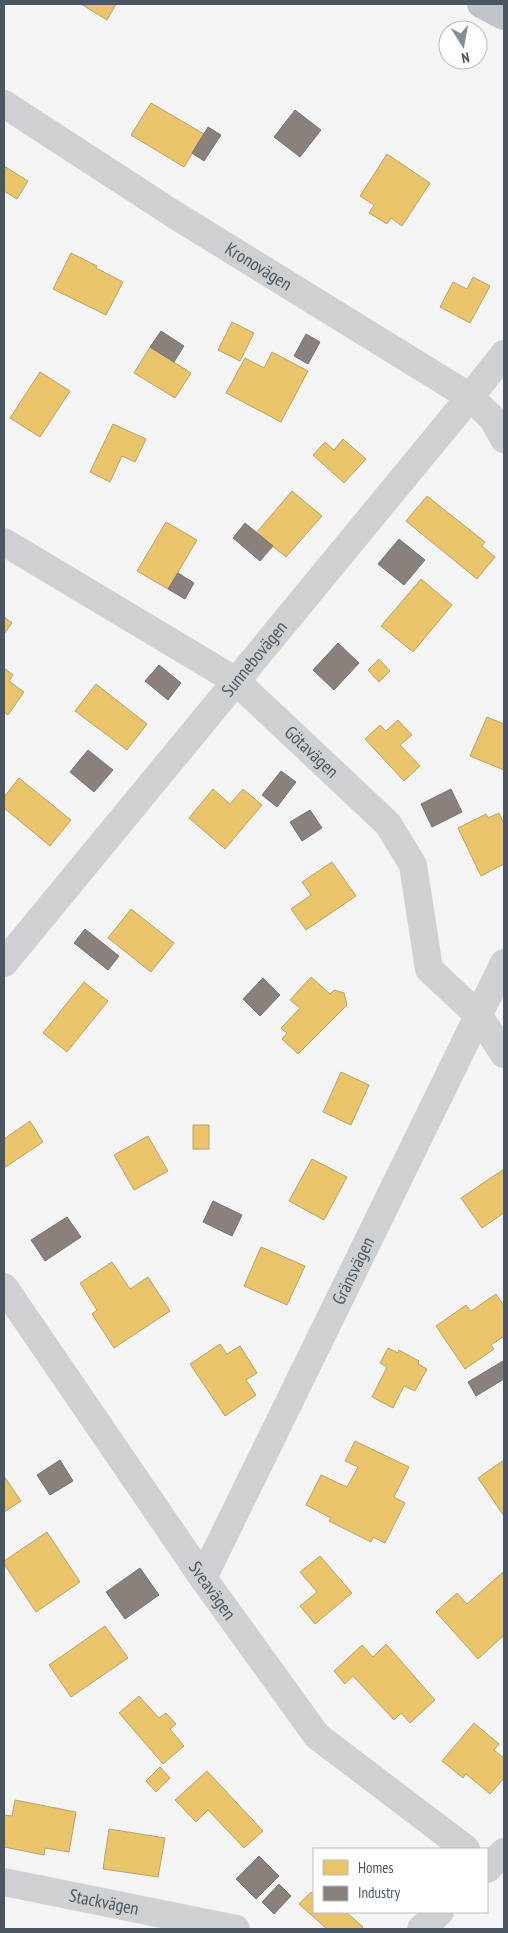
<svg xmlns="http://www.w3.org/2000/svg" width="508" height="1933" font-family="'PT Sans Narrow',sans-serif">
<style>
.homes{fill:#e9c46a;stroke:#b9a367}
.industry{fill:#8a817c;stroke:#777474}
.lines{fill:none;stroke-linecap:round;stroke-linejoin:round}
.street{stroke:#ced0d2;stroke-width:28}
.highway{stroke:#bec4c9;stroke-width:28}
.labels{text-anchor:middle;stroke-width:5;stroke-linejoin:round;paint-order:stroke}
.street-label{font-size:18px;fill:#4a5661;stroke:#fff}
</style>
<rect width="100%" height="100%" fill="#f4f4f4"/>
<g class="homes">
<polygon points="81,4 116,4 107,20"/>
<polygon points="151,103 204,134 184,167 131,135"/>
<polygon points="387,154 430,183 402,226 391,218 387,224 369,213 374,205 360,196"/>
<polygon points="4,166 28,181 17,199 4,191"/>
<polygon points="71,253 97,266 96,268 123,282 106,315 53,289"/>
<polygon points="473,277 490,286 470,323 440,307 453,282 467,289"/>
<polygon points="232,322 254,333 240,361 218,350"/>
<polygon points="150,347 191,373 175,398 134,373"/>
<polygon points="272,352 308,371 281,422 226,393 245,358 264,368"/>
<polygon points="40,372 70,391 40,437 10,418"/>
<polygon points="113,424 146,439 135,462 122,456 110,482 90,472"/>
<polygon points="343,439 366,459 344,483 313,455 325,442 334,450"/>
<polygon points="292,491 322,516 286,557 256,533"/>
<polygon points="427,496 485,542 482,546 495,557 477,579 406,521"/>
<polygon points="166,522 197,540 168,589 137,571"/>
<polygon points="421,579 452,605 413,652 381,626"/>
<polygon points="4,617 12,623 4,634"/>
<polygon points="379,659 390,671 379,682 368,670"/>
<polygon points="4,668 13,675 9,681 24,692 8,715 4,712"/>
<polygon points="96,684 147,724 127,750 75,711"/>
<polygon points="487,717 504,724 504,770 470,756"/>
<polygon points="398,720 412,735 400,745 420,766 404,781 365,739 380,725 386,731"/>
<polygon points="19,778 71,820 50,846 4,808 4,797"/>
<polygon points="213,789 230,804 243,789 262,805 225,849 189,818"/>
<polygon points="499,813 504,824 504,864 481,876 458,828 486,814 488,818"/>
<polygon points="332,862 356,896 306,930 291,909 311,895 302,882"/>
<polygon points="131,909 174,943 151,972 108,938"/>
<polygon points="311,977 330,994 334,990 344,993 347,1005 298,1054 282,1039 287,1033 281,1028 300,1008 290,1000"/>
<polygon points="84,982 108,1001 67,1052 43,1033"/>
<polygon points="341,1072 369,1085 351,1125 323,1112"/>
<polygon points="30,1121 43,1142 4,1168 4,1139"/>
<rect x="193" y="1125" width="16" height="24"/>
<polygon points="148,1136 168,1171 134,1190 114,1155"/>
<polygon points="312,1159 347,1177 324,1220 289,1201"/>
<polygon points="504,1169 504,1213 482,1228 461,1198"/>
<polygon points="261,1247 305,1266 287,1305 244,1286"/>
<polygon points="112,1262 130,1289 148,1277 170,1311 114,1348 92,1314 97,1310 80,1283"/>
<polygon points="496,1294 504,1306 504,1336 491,1345 494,1349 465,1369 436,1326 466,1305 471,1311"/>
<polygon points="220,1344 227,1354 240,1346 257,1373 246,1380 256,1395 225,1416 190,1364"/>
<polygon points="388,1348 398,1353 399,1350 419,1361 418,1364 427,1369 415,1391 404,1386 393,1408 372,1397 387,1367 380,1363"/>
<polygon points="355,1441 409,1467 394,1497 405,1503 385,1543 373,1537 371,1542 329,1521 331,1518 306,1505 321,1475 347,1487 358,1467 345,1461"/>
<polygon points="504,1460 504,1516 478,1478"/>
<polygon points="4,1476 21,1501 4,1512"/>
<polygon points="47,1532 80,1582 36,1612 4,1564 4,1561"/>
<polygon points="320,1556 352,1593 315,1624 300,1606 317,1592 300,1572"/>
<polygon points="503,1572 504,1574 504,1635 478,1659 436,1612 457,1593 467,1604"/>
<polygon points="105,1626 128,1658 71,1697 49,1665"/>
<polygon points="386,1644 435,1700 410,1723 401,1713 394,1720 353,1676 345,1684 334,1671 362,1645 373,1657"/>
<polygon points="139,1696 159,1718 166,1713 176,1724 170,1729 184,1746 163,1764 119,1713"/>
<polygon points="474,1723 499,1744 494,1750 504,1758 504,1778 490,1794 466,1774 463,1778 442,1761"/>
<polygon points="160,1767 170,1778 156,1792 146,1781"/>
<polygon points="207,1771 263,1831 244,1848 208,1810 196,1822 175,1800"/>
<polygon points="15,1800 76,1812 69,1852 45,1848 44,1855 4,1847 4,1815 12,1816"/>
<polygon points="109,1829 165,1838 158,1877 103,1869"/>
<polygon points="311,1892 314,1895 314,1912 346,1912 363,1927 361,1929 327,1929 299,1904"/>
</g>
<g class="industry">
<polygon points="295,110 321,130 300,157 274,137"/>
<polygon points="208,127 221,135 204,161 192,153"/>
<polygon points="161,331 184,346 174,362 150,347"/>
<polygon points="306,334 320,342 308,364 294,356"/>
<polygon points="245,523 273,546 260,561 233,538"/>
<polygon points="399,539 425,560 404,585 378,564"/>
<polygon points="178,573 194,583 185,599 168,589"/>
<polygon points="338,643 359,663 334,690 313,670"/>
<polygon points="159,665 181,683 168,700 145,681"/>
<polygon points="88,750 113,770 94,792 70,772"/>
<polygon points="281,771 296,782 277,807 262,795"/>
<polygon points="451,789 462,812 432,827 421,804"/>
<polygon points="310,810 322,828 302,841 290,822"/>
<polygon points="85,929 119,956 108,970 74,943"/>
<polygon points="263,978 280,995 260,1016 243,999"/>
<polygon points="213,1201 242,1215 232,1236 203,1222"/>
<polygon points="67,1217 81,1237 45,1261 31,1240"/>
<polygon points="503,1361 504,1363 504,1379 476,1396 468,1382"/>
<polygon points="60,1460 73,1481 50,1495 37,1475"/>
<polygon points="140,1568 159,1595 125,1619 106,1592"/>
<polygon points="259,1856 279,1876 256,1899 236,1879"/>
<polygon points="279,1884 291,1896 274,1914 262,1902"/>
</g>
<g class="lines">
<g class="street">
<path id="s1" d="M4,104L175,215L470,397L493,419L504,439"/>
<path id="s2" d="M4,542L236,681L388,824L413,865L429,969L479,1016L504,1054"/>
<path id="s3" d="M4,963L470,397L504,354"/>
<path id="s4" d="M4,1287L203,1578L317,1736L466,1849"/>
<path id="s5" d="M203,1578L504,963"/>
<polyline points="487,1869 504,1852"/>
<path id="s6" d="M4,1882L236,1929"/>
<polyline points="421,1929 440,1912"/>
</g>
<polyline class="highway" points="481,4 504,16"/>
</g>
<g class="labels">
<g class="street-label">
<text dy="6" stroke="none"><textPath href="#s1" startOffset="302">Kronovägen</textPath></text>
<text dy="6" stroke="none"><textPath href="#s3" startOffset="394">Sunnebovägen</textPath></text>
<text dy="6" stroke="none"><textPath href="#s2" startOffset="374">Götavägen</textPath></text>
<text dy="6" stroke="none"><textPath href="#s5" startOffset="342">Gränsvägen</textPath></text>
<text dy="6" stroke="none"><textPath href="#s4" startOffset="368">Sveavägen</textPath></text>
<text dy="6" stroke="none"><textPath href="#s6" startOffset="102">Stackvägen</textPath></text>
</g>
</g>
<rect width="508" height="1933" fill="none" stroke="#4a5661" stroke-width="10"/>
<rect x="313" y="1848" width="175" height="65" fill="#ffffff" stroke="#b7bbc0"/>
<rect x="323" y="1860" width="25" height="15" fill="#e9c46a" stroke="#b7bbc0"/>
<text x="358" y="1873" font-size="15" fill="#4a5661">Homes</text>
<rect x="323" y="1886" width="25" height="15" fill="#8a817c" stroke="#b7bbc0"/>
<text x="358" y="1898" font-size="15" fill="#4a5661">Industry</text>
<g transform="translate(463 45) rotate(169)"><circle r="24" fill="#ffffff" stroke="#b7bbc0"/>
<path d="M0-4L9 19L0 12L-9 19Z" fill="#868d94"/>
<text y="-8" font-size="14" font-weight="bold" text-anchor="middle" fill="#4a5661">N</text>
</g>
</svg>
